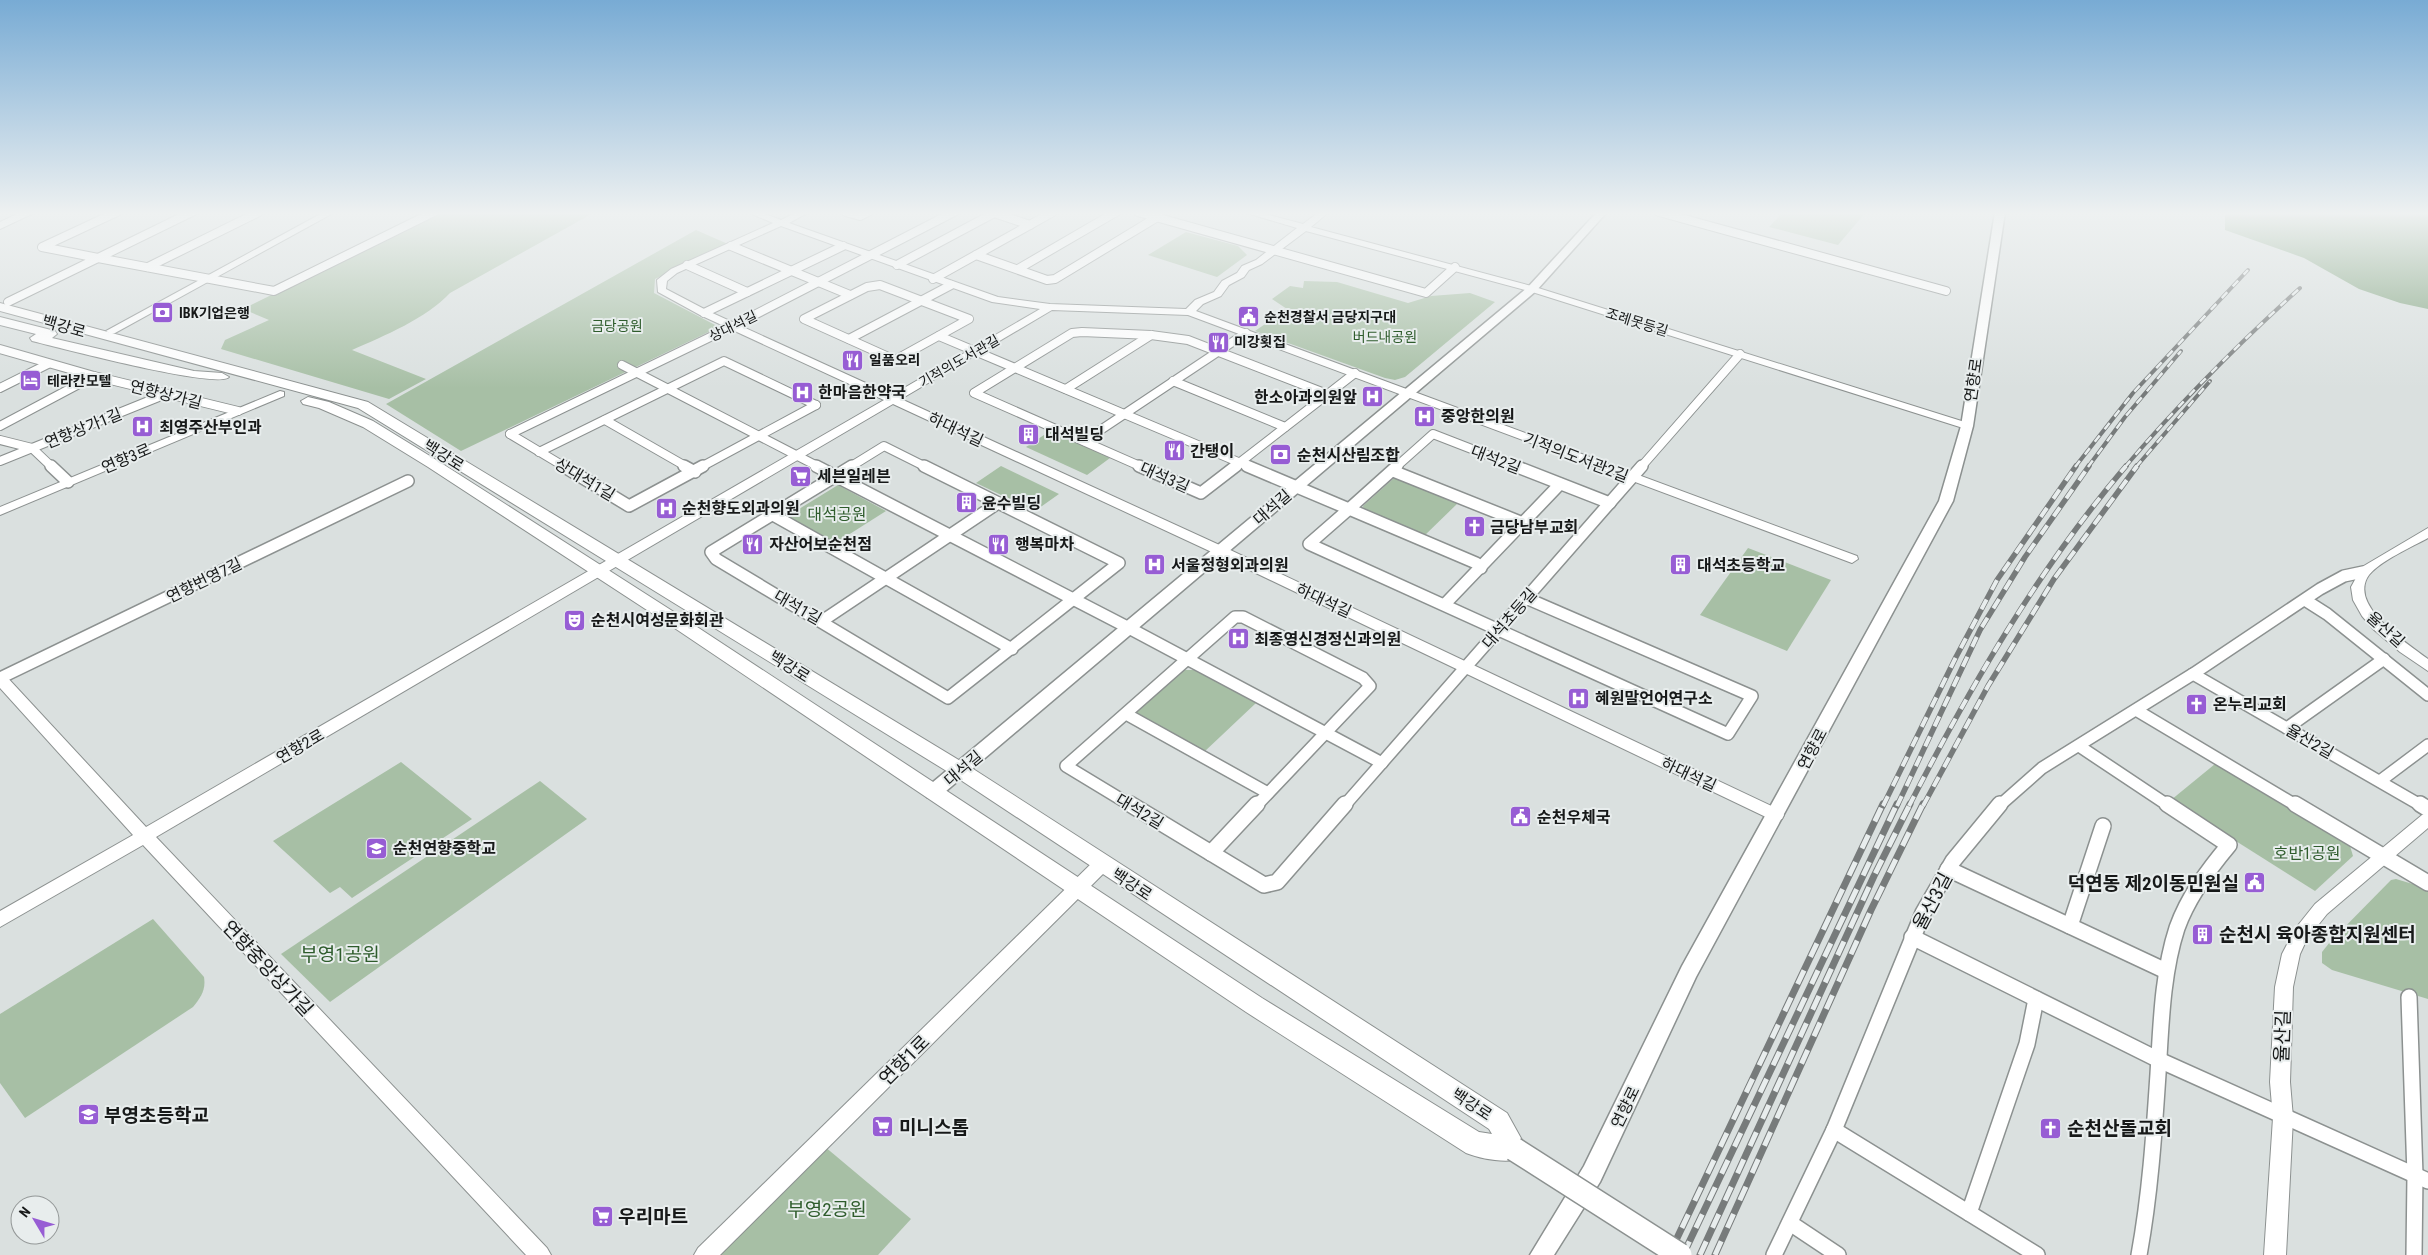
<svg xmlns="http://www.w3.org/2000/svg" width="2428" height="1255" font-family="'Roboto Condensed','Noto Sans KR',sans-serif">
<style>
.green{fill:#a7bfa5}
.forest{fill:#85a683}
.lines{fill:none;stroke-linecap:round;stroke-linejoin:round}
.minor-far2-casing{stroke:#8c9190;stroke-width:10}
.minor-far1-casing{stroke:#8c9190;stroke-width:14}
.minor-casing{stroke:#8c9190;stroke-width:18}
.tertiary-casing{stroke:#8c9190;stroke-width:2}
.secondary-casing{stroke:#8c9190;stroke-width:3}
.primary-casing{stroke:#8c9190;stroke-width:2}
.minor-far2{stroke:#fff;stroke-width:8}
.minor-far1{stroke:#fff;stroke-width:11}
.minor{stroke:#fff;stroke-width:15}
.tertiary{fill:#fff;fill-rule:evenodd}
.secondary{fill:#fff;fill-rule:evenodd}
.primary{fill:#fff;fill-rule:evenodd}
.rail-far2-casing{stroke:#777b7b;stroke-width:4}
.rail-far1-casing{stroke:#777b7b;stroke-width:5.5}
.rail-casing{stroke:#777b7b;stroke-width:7}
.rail-far2{stroke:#e8eded;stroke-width:2.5;stroke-dasharray:8;stroke-linecap:butt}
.rail-far1{stroke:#e8eded;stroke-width:4;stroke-dasharray:11;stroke-linecap:butt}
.rail{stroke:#e8eded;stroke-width:5;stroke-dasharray:15;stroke-linecap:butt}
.primary-bridge-casing{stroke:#8c9190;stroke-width:26;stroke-linecap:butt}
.primary-bridge{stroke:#fff;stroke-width:23}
.labels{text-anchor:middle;stroke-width:4;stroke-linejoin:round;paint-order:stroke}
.far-poi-label{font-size:14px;font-weight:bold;fill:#171919;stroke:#e8eded;text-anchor:start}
.far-street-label{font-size:14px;fill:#171919;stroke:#e8eded}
.far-park-label{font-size:14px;fill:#2e5c2c;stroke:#e8eded}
.street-label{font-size:16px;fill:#171919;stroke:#e8eded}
.poi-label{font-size:16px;font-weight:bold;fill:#171919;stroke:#e8eded;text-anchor:start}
.park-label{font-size:16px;fill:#2e5c2c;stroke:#e8eded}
.near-poi-label{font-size:19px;font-weight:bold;fill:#171919;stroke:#e8eded;text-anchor:start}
.near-street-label{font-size:19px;fill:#171919;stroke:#e8eded}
.near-park-label{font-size:19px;fill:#2e5c2c;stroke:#e8eded}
</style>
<rect width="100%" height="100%" fill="#dae0df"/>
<g class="green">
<path d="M440,212H595L450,293C427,318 384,336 352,350L426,379L389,399L221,349L225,340L269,320L243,309Z"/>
<polygon points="1783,212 1866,212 1838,245 1769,227"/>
<polygon points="696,230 728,244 655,279 654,293 719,327 461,451 386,404"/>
<polygon points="1186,232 1238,246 1247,255 1217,277 1148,255"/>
<polygon points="1304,281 1337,282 1408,303 1431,296 1470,293 1495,302 1405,377 1395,380 1385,378 1255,331 1287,309 1272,299 1290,286 1303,288"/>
<polygon points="1050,431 1110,458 1087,475 1026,447"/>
<polygon points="1001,466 1059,494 1035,511 976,483"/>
<polygon points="1393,479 1402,479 1459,502 1422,538 1364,512 1363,506"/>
<polygon points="838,485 886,511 834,544 786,517"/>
<polygon points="1748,548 1831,580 1787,651 1700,615"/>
<polygon points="1183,670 1196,670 1256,703 1204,752 1135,713"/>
<polygon points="401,762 472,819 352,898 340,887 330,893 273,841"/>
<polygon points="2215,764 2350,846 2353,856 2315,891 2171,800"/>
<polygon points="540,781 587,819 330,1002 281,954"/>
<polygon points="2396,879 2416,885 2428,892 2428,999 2332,970 2322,963 2322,952 2330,942 2391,880"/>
<path d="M153,919L204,977C206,990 201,997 193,1007L25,1118L0,1083V1014Z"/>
<polygon points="824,1146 911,1219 878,1255 717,1255"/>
</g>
<polygon class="forest" points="2225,212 2428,212 2428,309 2400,303 2359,289 2304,258 2225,230"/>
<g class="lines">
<defs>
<g id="minor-far2">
<polyline points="846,212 860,216 868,212"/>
<polyline points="991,212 1030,225"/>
<polyline points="1138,212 1426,293 1455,267"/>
<polyline points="1659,212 1946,291"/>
<polyline points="731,246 850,295"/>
<polyline points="976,255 1047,280 1055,279 1159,216"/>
<polyline points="98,258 274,291 434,212"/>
<polyline points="98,258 192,212"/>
<polyline points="687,265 747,292"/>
<polyline points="897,265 996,212"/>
<polyline points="148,267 259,212"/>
<polyline points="1018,269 1116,212"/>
<polyline points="933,279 1053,212"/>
<polygon points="880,285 969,319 895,360 804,319 867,287"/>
<polyline points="8,302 98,258 42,247 117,212"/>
<polyline points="704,313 843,246"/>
<polyline points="939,336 1250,467"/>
<polyline points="849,339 951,285"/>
<polyline points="0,349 94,376 238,411"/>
<polyline points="622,365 819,467"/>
<polyline points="1173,381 1285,427"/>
<polyline points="0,388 48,364"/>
<polyline points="1066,389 1151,335"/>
<polyline points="605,420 687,467"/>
<polyline points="0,426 94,376"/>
<polyline points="510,434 733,326 954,212"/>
<polyline points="510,434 565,467"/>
<polyline points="0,440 32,448 52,467"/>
<polyline points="1084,441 1246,333"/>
<polyline points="539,452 724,361 816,405"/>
<polyline points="0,461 166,394"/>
<polyline points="701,467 816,405"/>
<polyline points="850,467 884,446 926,467"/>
<polyline points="1142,467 974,393 1072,333 1082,332 1151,335 1188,340 1327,394"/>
<polyline points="1234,467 1355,373"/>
<polyline points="1396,467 1433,434 1518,467"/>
<polyline points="1641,467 1740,354"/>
</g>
<g id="minor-far1">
<polyline points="51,466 68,482"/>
<polyline points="563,466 629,506 703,466"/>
<polyline points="684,466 695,472"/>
<polyline points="816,466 1129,628 1382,763"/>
<polyline points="852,466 711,552 716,559 948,698 1119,563 924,466"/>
<polyline points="1139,466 1201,493 1236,466"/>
<polyline points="1247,466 1349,509 1309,544 1728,734 1752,696 1526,598"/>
<polyline points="1397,466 1349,509 1476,563 1481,568"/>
<polyline points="1515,466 1610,503"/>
<polyline points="1393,471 1523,523"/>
<polyline points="773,515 1012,649"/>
<polyline points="2305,600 2327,614 2428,695"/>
<polyline points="1445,604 1560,484"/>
<polyline points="822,621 998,503"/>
<polyline points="2193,674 2422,806"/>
<polyline points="0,678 408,481"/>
<polyline points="2136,710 2297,806"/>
<polyline points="1126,714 1268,793"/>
<polyline points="2287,728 2384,659"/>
<polyline points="2079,746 2169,806"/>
<polyline points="2380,781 2428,745"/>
<polyline points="1132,806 1066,766 1235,617 1243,617 1363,678 1370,686 1256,806"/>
<polyline points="1344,806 1642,466"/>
<polyline points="1999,806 2042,768 2193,674 2320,589 2344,576 2363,572"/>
</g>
<g id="minor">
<polyline points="1130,804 1211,853"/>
<polyline points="2295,804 2428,883"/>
<polyline points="2420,804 2428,809"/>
<polyline points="1211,853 1264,885 1277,882 1345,804"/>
<polyline points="1211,853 1257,804"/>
<polyline points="1948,869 2166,971"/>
<polyline points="2070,926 2103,826"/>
<polyline points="1912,937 2159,1060 2428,1181"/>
<polyline points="2409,997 2415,1175 2414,1255"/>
<polyline points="1834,1130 1969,1213 2027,1044 2036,999"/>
<polyline points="1969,1213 2037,1255"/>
<polyline points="1790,1223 1838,1255"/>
<polyline points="1774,1255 1834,1130 1923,913 1953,861 2000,804"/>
<path d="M2139,1255C2150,1195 2154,1135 2158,1074C2161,1026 2162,974 2177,928C2188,897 2208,870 2229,845L2167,804"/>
</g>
<g id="tertiary">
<polygon points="324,212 335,212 115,333 111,334 106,331"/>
<path d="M747,212H760L781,220L797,212H809L789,223L998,297L1050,304L1186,309L1195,300L1214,292L1222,281L1237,273L1242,266L1256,260L1297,228L1243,212H1258L1303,224L1319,212H1329L1311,227L1535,287L1971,424L1973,426L1967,429L1963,428L1529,291L1306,231L1262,264L1249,270L1244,277L1229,285L1221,296L1203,304L1196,311L1857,556L1858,559L1852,563L1188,315L1052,310L901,399L1226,548L1782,811L1784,815L1782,819L1776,821L1770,819L1216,554L893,404L156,837L547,1248L551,1255H526L143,845L0,927V911L133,835L0,688V674L5,675L146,827L884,400L700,315L658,292L657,280L671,269L773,223ZM781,226L992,302L1040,309L892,395L708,311L666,289L667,281L677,273Z"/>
<polygon points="280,391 284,392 284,396 0,515 0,507"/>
<path d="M2428,528V538C2412,547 2380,561 2369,575C2347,605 2408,644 2428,659V671L2400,652L2373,629L2362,616L2353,600L2351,587L2362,567Z"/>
<polygon points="2428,813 2428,828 2327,914 2307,939 2300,954 2293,987 2290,1082 2293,1118 2286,1255 2264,1255 2273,1118 2270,1082 2275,987 2282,954 2295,929 2315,904 2422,815"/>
<polygon points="1102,857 1108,859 1110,864 1108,869 720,1255 694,1255 698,1248 1096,859"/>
</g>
<g id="secondary">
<polygon points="1597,212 1607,212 1536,291 939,797 933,799 927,797 924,792 927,787 1528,287"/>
<polygon points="1995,212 2005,212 1973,426 1953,501 1696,977 1600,1182 1554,1255 1530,1255 1584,1166 1682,966 1939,501 1961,426"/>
</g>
<g id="primary">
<polygon points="21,212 36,212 0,229 0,222"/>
<path d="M0,303L368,402L967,765L1507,1113L1527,1149L1523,1158C1507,1164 1482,1159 1466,1153L1246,1012L676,629L428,467L363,427L319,408L303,404L301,401L308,397L329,402L373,421L438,461L688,621L1262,998L1479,1132L1492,1134L1489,1129L953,775L358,408L0,311Z"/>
<path d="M0,317L55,331L57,334L52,338L194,371L222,373L229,377C219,390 57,347 32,341L30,338L36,334L0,325Z"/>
</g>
</defs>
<use href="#minor-far2" class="minor-far2-casing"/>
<use href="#minor-far1" class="minor-far1-casing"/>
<use href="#minor" class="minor-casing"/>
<use href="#tertiary" class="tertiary-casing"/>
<use href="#secondary" class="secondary-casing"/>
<use href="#primary" class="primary-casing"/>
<use href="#minor-far2" class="minor-far2"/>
<use href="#minor-far1" class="minor-far1"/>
<use href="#minor" class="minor"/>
<use href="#tertiary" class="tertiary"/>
<use href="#secondary" class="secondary"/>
<use href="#primary" class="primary"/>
<defs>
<g id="rail-far2">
<polyline points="2075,467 2133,393 2248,270"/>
<polyline points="2088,467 2125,417 2181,351"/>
<path d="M2125,467C2181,401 2236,346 2300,288"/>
<polyline points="2136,467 2210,381"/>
</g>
<g id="rail-far1">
<polyline points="1883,806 1956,657 1997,580 2076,466"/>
<polyline points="1897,806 1980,630 2025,557 2089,466"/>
<path d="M1909,806C1970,687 2039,568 2126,466"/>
<polyline points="1923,806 1988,686 2054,579 2137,466"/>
</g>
<g id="rail">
<polyline points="1669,1255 1883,804"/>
<polyline points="1683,1255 1897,804"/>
<polyline points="1700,1255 1874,876 1910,804"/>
<polyline points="1715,1255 1871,910 1923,804"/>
</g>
</defs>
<use href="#rail-far2" class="rail-far2-casing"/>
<use href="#rail-far1" class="rail-far1-casing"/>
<use href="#rail" class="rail-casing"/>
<use href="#rail-far2" class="rail-far2"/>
<use href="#rail-far1" class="rail-far1"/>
<use href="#rail" class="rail"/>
<defs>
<polyline id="primary-bridge" points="1514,1149 1680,1255"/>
</defs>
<use href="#primary-bridge" class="primary-bridge-casing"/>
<use href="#primary-bridge" class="primary-bridge"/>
</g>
<linearGradient id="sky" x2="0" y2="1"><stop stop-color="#78abd4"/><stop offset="0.55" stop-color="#eef1f1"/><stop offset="1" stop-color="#eef1f1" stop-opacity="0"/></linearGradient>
<rect width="2428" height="388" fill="url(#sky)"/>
<defs>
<symbol id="bank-square" viewBox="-11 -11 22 22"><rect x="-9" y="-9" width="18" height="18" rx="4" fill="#975dd4" stroke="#e8eded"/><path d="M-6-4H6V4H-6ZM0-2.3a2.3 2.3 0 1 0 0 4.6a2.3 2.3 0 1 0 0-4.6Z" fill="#fff"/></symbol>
<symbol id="civic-square" viewBox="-11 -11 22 22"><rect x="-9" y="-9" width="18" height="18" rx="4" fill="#975dd4" stroke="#e8eded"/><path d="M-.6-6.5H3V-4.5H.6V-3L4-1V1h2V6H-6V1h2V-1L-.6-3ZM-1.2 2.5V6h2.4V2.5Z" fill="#fff"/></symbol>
<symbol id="restaurant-square" viewBox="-11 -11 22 22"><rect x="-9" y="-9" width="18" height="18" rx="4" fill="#975dd4" stroke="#e8eded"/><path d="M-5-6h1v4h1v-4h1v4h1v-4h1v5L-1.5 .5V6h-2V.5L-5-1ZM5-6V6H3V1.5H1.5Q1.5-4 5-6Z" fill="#fff"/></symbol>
<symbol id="hotel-square" viewBox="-11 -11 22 22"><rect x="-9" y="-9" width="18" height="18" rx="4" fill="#975dd4" stroke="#e8eded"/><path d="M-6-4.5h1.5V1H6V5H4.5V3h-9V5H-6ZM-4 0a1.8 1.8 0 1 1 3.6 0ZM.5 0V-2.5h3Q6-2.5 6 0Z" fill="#fff"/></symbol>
<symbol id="hospital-square" viewBox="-11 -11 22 22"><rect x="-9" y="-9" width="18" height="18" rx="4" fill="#975dd4" stroke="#e8eded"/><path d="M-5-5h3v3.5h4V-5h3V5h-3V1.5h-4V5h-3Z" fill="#fff"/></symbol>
<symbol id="building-square" viewBox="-11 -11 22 22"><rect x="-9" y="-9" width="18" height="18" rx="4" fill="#975dd4" stroke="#e8eded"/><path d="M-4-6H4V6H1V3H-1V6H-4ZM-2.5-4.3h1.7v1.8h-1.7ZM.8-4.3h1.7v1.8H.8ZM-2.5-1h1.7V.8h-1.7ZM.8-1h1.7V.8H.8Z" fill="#fff"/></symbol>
<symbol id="supermarket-square" viewBox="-11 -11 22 22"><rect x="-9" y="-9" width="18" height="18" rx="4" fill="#975dd4" stroke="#e8eded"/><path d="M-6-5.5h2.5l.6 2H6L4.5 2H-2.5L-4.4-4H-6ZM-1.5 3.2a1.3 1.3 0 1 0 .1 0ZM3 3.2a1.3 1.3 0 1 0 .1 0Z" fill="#fff"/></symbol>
<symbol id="church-square" viewBox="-11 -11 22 22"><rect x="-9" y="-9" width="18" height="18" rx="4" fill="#975dd4" stroke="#e8eded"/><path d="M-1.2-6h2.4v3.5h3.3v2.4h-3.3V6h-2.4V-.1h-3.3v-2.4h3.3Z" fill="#fff"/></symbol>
<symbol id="theatre-square" viewBox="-11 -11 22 22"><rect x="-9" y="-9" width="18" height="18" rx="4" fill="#975dd4" stroke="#e8eded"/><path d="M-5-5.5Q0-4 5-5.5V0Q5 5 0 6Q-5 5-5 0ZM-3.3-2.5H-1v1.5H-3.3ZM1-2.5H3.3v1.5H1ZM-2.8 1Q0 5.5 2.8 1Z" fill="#fff"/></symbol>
<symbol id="school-square" viewBox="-11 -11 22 22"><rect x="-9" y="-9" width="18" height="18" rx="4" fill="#975dd4" stroke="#e8eded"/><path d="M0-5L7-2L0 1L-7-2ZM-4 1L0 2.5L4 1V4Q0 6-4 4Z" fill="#fff"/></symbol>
</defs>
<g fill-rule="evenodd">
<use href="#bank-square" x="150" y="300" width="25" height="25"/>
<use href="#civic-square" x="1236" y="304" width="25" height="25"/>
<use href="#restaurant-square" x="1206" y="330" width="25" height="25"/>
<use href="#restaurant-square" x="840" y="348" width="25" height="25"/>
<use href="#hotel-square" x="18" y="368" width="25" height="25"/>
<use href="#hospital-square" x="790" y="380" width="25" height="25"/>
<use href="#hospital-square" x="1360" y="384" width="25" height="25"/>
<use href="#hospital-square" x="1412" y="404" width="25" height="25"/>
<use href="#hospital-square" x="130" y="414" width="25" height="25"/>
<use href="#building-square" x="1016" y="422" width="25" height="25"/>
<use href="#restaurant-square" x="1162" y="438" width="25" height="25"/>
<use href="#bank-square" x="1268" y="442" width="25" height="25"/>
<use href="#supermarket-square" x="788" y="464" width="25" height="25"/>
<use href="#building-square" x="954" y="490" width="25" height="25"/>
<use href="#hospital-square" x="654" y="496" width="25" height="25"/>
<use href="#church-square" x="1462" y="514" width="25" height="25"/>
<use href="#restaurant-square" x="740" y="532" width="25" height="25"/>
<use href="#restaurant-square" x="986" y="532" width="25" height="25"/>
<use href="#hospital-square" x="1142" y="552" width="25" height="25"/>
<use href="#building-square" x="1668" y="552" width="25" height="25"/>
<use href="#theatre-square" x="562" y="608" width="25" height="25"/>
<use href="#hospital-square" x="1226" y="626" width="25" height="25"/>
<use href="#hospital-square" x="1566" y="686" width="25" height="25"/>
<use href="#church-square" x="2184" y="692" width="25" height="25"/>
<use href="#civic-square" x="1508" y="804" width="25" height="25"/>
<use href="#school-square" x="364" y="836" width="25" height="25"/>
<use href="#civic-square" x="2242" y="870" width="25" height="25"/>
<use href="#building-square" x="2190" y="922" width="25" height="25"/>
<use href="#school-square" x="76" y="1102" width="25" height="25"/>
<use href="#supermarket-square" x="870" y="1114" width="25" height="25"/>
<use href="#church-square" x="2038" y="1116" width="25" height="25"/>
<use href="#supermarket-square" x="590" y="1204" width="25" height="25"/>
</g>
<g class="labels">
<g class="far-poi-label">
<text x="179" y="318">IBK기업은행</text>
<text x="1264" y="322">순천경찰서 금당지구대</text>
<text x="1234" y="347">미강횟집</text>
<text x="869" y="365">일품오리</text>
<text x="47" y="386">테라칸모텔</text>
</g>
<g class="far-street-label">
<text transform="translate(1637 322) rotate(17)" y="5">조례못등길</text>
<text transform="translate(733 326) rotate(-26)" y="5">상대석길</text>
<text transform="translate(959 361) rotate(-30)" y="5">기적의도서관길</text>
</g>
<g class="far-park-label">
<text x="617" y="331">금당공원</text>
<text x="1385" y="342">버드내공원</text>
</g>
<g class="street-label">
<text transform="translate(64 326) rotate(16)" y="6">백강로</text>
<text transform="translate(1973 380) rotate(-82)" y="6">연향로</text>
<text transform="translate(166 394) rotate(14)" y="6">연향상가길</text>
<text transform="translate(83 428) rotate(-22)" y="6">연향상가1길</text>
<text transform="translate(956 429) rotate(25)" y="6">하대석길</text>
<text transform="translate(444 455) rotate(32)" y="6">백강로</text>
<text transform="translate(1576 457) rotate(21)" y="6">기적의도서관2길</text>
<text transform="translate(126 458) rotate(-23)" y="6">연향3로</text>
<text transform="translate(1496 459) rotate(21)" y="6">대석2길</text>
<text transform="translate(1165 477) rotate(24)" y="6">대석3길</text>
<text transform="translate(585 479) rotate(31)" y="6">상대석1길</text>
<text transform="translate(1272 507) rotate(-41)" y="6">대석길</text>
<text transform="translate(204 580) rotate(-26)" y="6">연향번영7길</text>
<text transform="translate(1324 600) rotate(25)" y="6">하대석길</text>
<text transform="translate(798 607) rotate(30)" y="6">대석1길</text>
<text transform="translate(1509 618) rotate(-49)" y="6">대석초등길</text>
<text transform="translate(2386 629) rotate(42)" y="6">율산길</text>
<text transform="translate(790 666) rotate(32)" y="6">백강로</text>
<text transform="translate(2310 741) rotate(30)" y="6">율산2길</text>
<text transform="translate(300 746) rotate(-30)" y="6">연향2로</text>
<text transform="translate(1812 749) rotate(-62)" y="6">연향로</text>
<text transform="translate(963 768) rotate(-40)" y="6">대석길</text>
<text transform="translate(1689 774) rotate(25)" y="6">하대석길</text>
<text transform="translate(1140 811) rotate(31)" y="6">대석2길</text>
<text transform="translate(1132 884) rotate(33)" y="6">백강로</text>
<text transform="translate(1472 1104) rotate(33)" y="6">백강로</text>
<text transform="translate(1625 1107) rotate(-64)" y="6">연향로</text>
</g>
<g class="poi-label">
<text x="818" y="398">한마음한약국</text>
<text x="1357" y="403" text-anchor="end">한소아과의원앞</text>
<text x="1441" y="422">중앙한의원</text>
<text x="159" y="433">최영주산부인과</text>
<text x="1045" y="440">대석빌딩</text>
<text x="1190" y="457">간탱이</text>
<text x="1297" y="461">순천시산림조합</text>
<text x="817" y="482">세븐일레븐</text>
<text x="982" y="509">윤수빌딩</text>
<text x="682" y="514">순천향도외과의원</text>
<text x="1490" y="533">금당남부교회</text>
<text x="769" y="550">자산어보순천점</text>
<text x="1015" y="550">행복마차</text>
<text x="1171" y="571">서울정형외과의원</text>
<text x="1697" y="571">대석초등학교</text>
<text x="591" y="626">순천시여성문화회관</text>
<text x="1254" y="645">최종영신경정신과의원</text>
<text x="1595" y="704">혜원말언어연구소</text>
<text x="2213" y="710">온누리교회</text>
<text x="1537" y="823">순천우체국</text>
<text x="393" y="854">순천연향중학교</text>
</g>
<g class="park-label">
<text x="837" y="520">대석공원</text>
<text x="2307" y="859">호반1공원</text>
</g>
<g class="near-poi-label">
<text x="2239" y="890" text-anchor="end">덕연동 제2이동민원실</text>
<text x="2219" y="941">순천시 육아종합지원센터</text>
<text x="104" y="1122">부영초등학교</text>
<text x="899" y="1134">미니스톱</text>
<text x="2067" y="1135">순천산돌교회</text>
<text x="618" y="1223">우리마트</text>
</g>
<g class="near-street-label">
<text transform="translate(1932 901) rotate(-62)" y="7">율산3길</text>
<text transform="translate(268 968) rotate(47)" y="7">연향중앙상가길</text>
<text transform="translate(2282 1036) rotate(-88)" y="7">율산길</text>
<text transform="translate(904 1060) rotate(-45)" y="7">연향1로</text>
</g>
<g class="near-park-label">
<text x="340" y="961">부영1공원</text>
<text x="827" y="1216">부영2공원</text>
</g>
</g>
<g transform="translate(35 1220) rotate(308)"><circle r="24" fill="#e8eded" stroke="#949898"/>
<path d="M0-4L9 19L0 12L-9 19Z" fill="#975dd4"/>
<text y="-8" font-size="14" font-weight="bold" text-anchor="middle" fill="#171919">N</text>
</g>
</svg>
